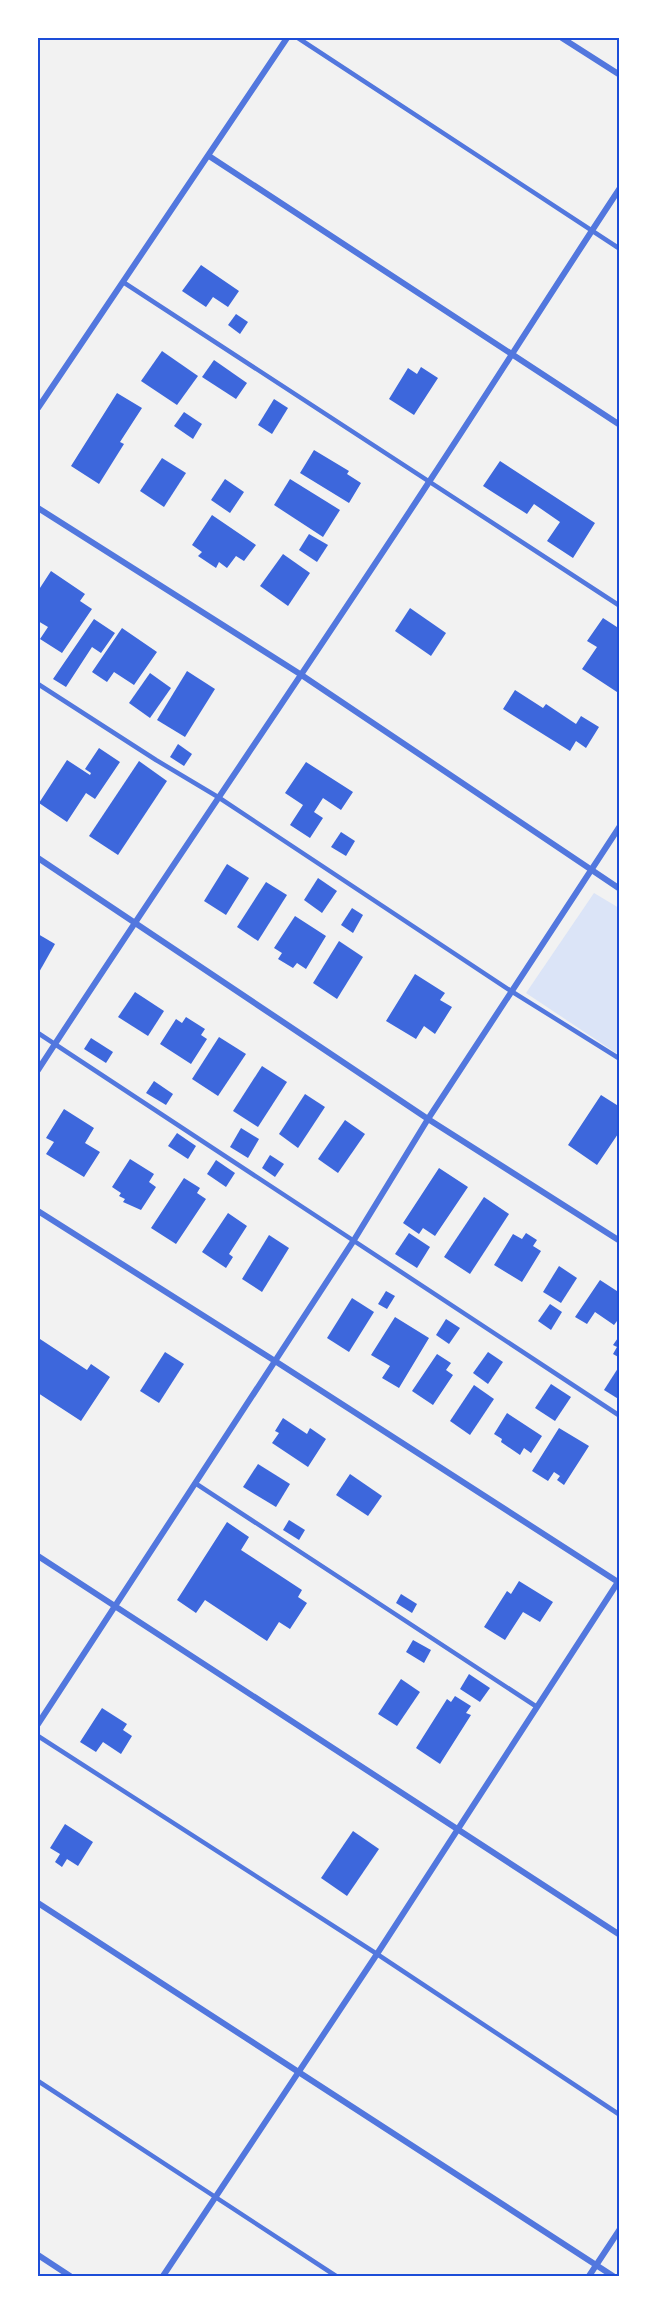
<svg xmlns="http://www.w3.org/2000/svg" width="657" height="2314" font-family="Arial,sans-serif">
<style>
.green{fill:#dbe4f7}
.building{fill:#3d67dc}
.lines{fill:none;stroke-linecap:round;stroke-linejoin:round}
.service{stroke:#5277de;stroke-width:4.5}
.minor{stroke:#5277de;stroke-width:6}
.neatline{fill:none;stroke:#1d4ed8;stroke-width:2}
</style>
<rect width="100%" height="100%" fill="#f2f2f2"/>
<polygon class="green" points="594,893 619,908 619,1055 526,993"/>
<g class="building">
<polygon points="201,265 239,291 228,307 213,297 206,307 182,291"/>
<polygon points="236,314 248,322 240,334 228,325"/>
<polygon points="162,351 198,376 177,405 141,381"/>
<polygon points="214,360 247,383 236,399 202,377"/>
<polygon points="421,367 438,378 414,415 389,399 408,368 417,374"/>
<polygon points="117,393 142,408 120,442 124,444 99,484 71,466"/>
<polygon points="274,399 288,408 272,434 258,425"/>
<polygon points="184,412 202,424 193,439 174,426"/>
<polygon points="314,450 349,471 347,474 361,483 349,503 300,473"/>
<polygon points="162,458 186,473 164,507 140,491"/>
<polygon points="500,461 595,523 573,558 547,541 560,522 534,504 527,514 483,486"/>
<polygon points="225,479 244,492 230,513 211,500"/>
<polygon points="290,479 340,510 323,537 274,505"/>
<polygon points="212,515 256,545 244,561 236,556 227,568 219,562 216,568 198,556 202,552 192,545"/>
<polygon points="309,534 328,545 317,562 299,550"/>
<polygon points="283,554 310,573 288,606 260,586"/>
<polygon points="51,571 85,594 80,601 92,609 62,653 40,639 48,627 38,621 38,591"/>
<polygon points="410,608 446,633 431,656 395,631"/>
<polygon points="603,618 620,629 620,694 582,669 597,647 587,641"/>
<polygon points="94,619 115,633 101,653 92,647 66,687 53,679"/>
<polygon points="122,628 157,652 134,685 114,672 107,682 92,672"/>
<polygon points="187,671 215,689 185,737 157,720"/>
<polygon points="150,673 171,688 150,718 129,703"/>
<polygon points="515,690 543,708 546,704 576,724 581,716 599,727 586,748 576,741 570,751 503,709"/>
<polygon points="178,744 192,754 184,766 170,757"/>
<polygon points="99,748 120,762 95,799 86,793 67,822 39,803 67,760 90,775 91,773 85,769"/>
<polygon points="139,761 167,781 118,855 89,836"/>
<polygon points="306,762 353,792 341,810 323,798 314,812 323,818 310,838 290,825 303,805 285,793"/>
<polygon points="341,832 355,841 346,856 331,847"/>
<polygon points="227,864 249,878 226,915 204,901"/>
<polygon points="318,878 337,891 322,913 304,900"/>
<polygon points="266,882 287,895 258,941 237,927"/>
<polygon points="352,908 363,915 353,933 341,925"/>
<polygon points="295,916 326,936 306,969 297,963 293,968 278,959 282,953 274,948"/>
<polygon points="38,934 55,944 38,974"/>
<polygon points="339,941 363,957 337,999 313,983"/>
<polygon points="415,974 445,993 440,1000 452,1007 435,1034 424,1026 416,1039 386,1021"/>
<polygon points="135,992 164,1011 148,1036 118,1017"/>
<polygon points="186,1017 205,1029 201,1035 207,1039 191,1064 160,1044 176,1019 182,1023"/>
<polygon points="219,1037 246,1054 218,1096 192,1079"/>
<polygon points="91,1038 113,1052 106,1063 84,1049"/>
<polygon points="262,1066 287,1082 258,1127 233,1111"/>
<polygon points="154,1081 173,1094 166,1105 146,1093"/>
<polygon points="305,1094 325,1107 298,1148 279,1134"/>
<polygon points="601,1095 620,1107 620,1122 617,1126 620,1131 597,1165 568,1145"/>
<polygon points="64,1109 94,1128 85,1143 100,1152 84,1177 46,1154 54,1142 46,1138"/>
<polygon points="345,1120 365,1134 338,1173 318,1159"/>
<polygon points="241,1128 259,1139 248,1158 230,1147"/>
<polygon points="177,1133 196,1146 188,1159 168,1146"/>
<polygon points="270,1155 284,1164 275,1177 262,1168"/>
<polygon points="130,1159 154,1174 149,1182 156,1187 141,1210 123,1202 125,1199 119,1196 121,1193 112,1187"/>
<polygon points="216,1160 235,1173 226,1187 207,1174"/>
<polygon points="439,1168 468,1187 435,1236 423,1228 419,1234 403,1223"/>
<polygon points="184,1178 200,1188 197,1193 206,1199 176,1244 151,1228"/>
<polygon points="484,1197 509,1214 470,1274 444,1257"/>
<polygon points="228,1213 247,1226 229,1254 233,1257 226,1268 202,1252"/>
<polygon points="409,1233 430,1247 417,1268 395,1254"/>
<polygon points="526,1233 537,1240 533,1246 541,1251 522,1282 494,1265 513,1234 522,1239"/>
<polygon points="269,1235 289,1248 262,1292 242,1279"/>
<polygon points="559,1266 577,1278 561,1303 543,1292"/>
<polygon points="600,1280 620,1293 620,1317 614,1325 595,1312 587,1324 575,1317"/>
<polygon points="386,1291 395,1296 387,1309 378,1304"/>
<polygon points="352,1298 374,1312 349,1352 327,1338"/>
<polygon points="550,1304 562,1312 551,1330 538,1321"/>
<polygon points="395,1317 429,1338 399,1388 382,1378 390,1366 371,1355"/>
<polygon points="446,1319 460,1328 449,1344 436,1335"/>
<polygon points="620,1335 620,1358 613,1354 617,1347 613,1345"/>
<polygon points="40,1339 87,1370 91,1364 110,1377 81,1421 38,1393 38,1342"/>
<polygon points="165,1352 184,1364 159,1403 140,1391"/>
<polygon points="488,1352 503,1362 488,1384 473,1373"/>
<polygon points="437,1354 451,1363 446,1370 453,1375 433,1405 412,1391"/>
<polygon points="620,1365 620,1400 604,1390"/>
<polygon points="551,1384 571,1397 555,1421 535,1408"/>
<polygon points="474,1385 494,1399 470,1435 450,1421"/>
<polygon points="507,1413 542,1436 531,1453 524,1448 520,1455 501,1442 502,1439 494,1434"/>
<polygon points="283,1418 307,1434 310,1428 326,1439 308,1467 272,1443 279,1433 275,1431"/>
<polygon points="559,1428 589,1446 564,1485 557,1480 560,1476 554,1472 548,1481 532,1471"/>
<polygon points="258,1464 290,1484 276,1507 243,1487"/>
<polygon points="350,1474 382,1496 368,1516 336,1495"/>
<polygon points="289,1520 305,1530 299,1540 283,1530"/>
<polygon points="227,1522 249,1537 241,1550 302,1590 298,1597 307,1603 290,1629 279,1622 267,1641 205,1600 196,1613 177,1600"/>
<polygon points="519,1581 553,1602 540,1622 523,1612 505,1640 484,1627 507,1591 511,1594"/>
<polygon points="401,1594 417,1604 412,1613 396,1603"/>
<polygon points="413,1640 431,1650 424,1663 406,1652"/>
<polygon points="469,1674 490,1688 480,1702 460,1689"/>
<polygon points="401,1679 420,1692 397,1726 378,1714"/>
<polygon points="455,1696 471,1706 466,1713 471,1715 440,1764 416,1748 447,1699 451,1702"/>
<polygon points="102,1708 127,1724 123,1730 132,1736 121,1754 103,1742 96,1752 80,1742"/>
<polygon points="65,1824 93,1842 78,1866 67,1859 62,1867 55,1862 60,1854 50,1848"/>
<polygon points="353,1831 379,1849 347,1896 321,1878"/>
</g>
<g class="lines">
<g class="service">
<polyline points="298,38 620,249"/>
<polyline points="123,282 620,606"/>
<polyline points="38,684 156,760 218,797 511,991 620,1059"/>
<polyline points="38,1033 620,1416"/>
<polyline points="195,1483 537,1707"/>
<polyline points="38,1736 377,1954 620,2115"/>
<polyline points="38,2081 336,2276"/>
</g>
<g class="minor">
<polyline points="562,38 620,75"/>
<polyline points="209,156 620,425"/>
<polyline points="38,408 287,38"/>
<polyline points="38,508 300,674 620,889"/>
<polyline points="38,858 428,1119 620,1241"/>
<path d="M38,1070C166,873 300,679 429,482C493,385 555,286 620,188"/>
<polyline points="38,1211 275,1361 618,1582"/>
<polyline points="38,1556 620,1935"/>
<polyline points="38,1724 354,1240 428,1119 620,826"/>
<polyline points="38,1903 613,2276"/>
<polyline points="38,2255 70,2276"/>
<polyline points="163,2276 377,1954 620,1579"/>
<polyline points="589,2276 620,2229"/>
</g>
</g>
<rect width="657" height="2314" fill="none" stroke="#ffffff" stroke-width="78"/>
<rect x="39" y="39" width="579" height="2236" class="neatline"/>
</svg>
